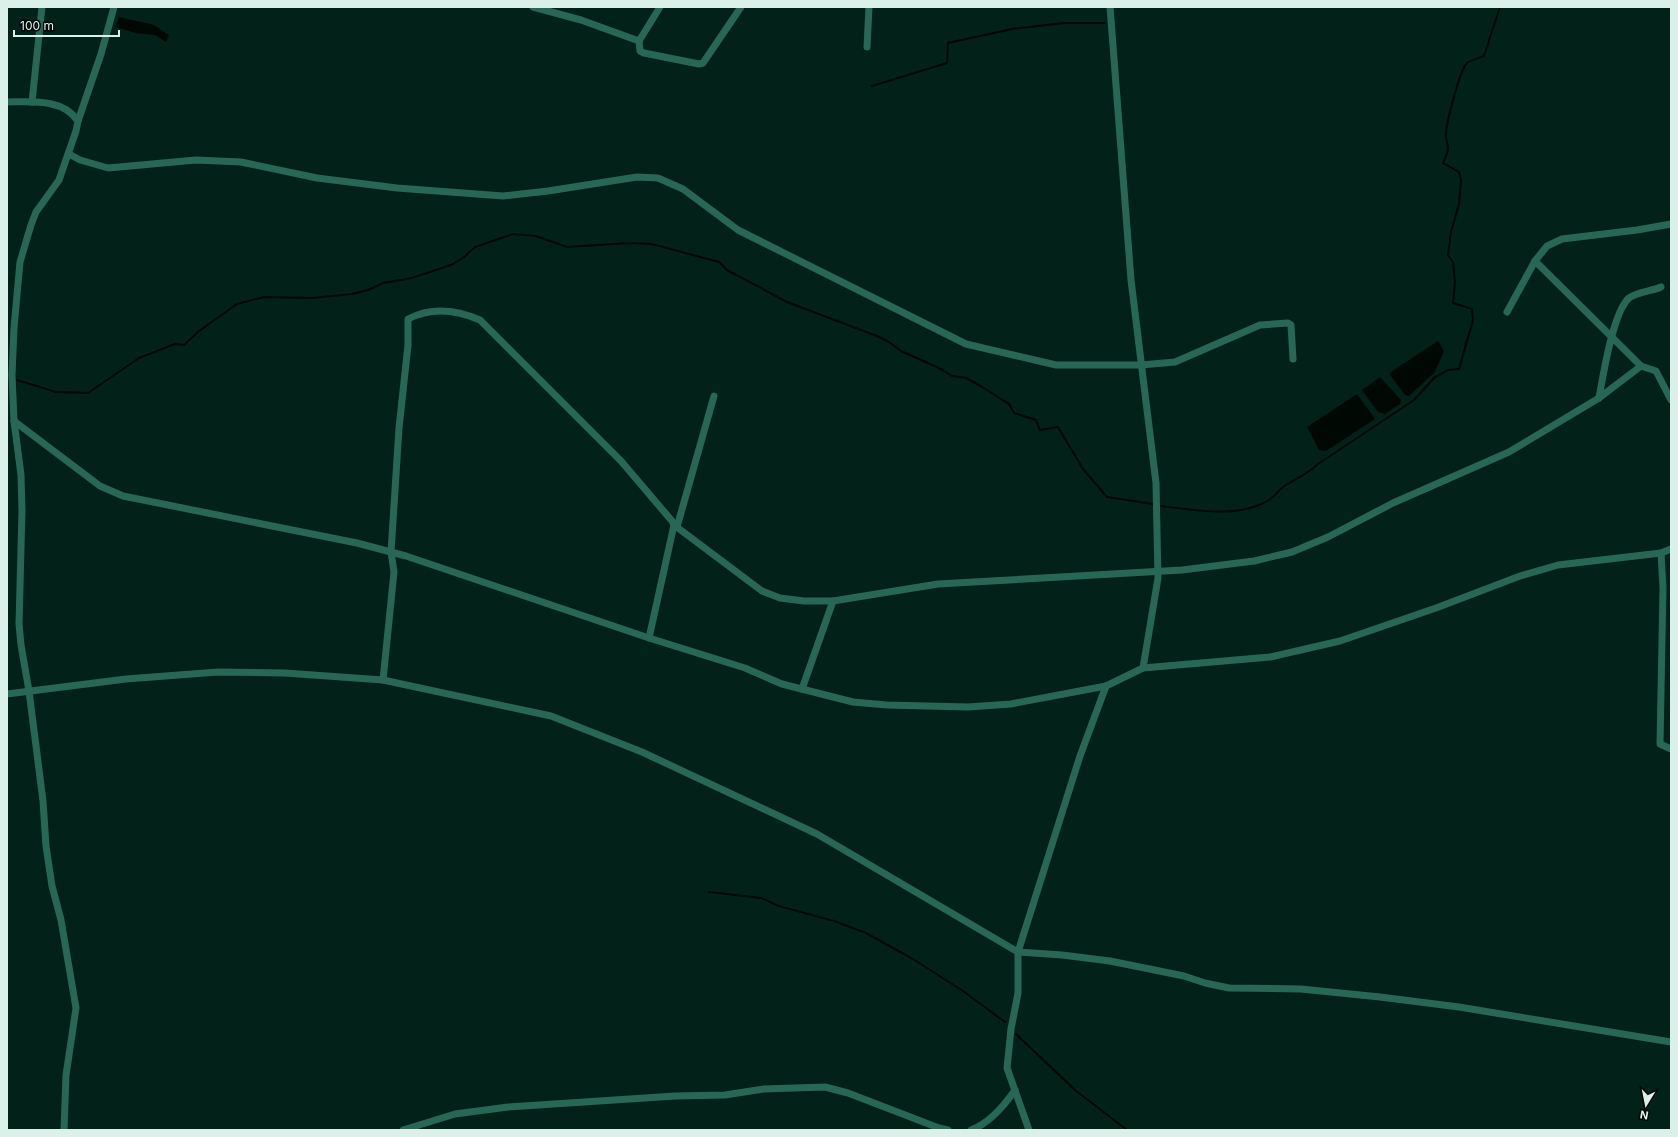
<svg xmlns="http://www.w3.org/2000/svg" width="1678" height="1137" font-family="Inter,sans-serif">
<style>
.water{fill:#000804}
.lines{fill:none;stroke-linecap:round;stroke-linejoin:round}
.stream{stroke:#000804;stroke-width:2}
.minor{stroke:#286756;stroke-width:7}
</style>
<rect width="100%" height="100%" fill="#022119"/>
<g class="water">
<polygon points="119,17 154,25 169,35 166,42 155,35 136,33 115,27"/>
<polygon points="1438,341 1444,351 1435,372 1409,396 1405,395 1390,375 1391,372"/>
<polygon points="1380,377 1401,400 1400,404 1385,414 1378,412 1362,390"/>
<polygon points="1357,394 1375,419 1326,451 1319,450 1307,427"/>
</g>
<g class="lines">
<g class="stream">
<polyline points="872,86 947,63 948,43 1012,29 1064,23 1104,23"/>
<polyline points="14,379 56,392 88,393 139,358 175,344 184,345 199,331 237,304 264,297 312,298 352,294 368,290 383,283 412,278 451,265 463,258 475,247 513,234 536,236 567,247 630,243 652,244 719,262 727,270 787,302 877,336 889,342 901,351 939,368 952,376 966,378 979,385 1009,404 1014,413 1036,420 1040,430 1058,427 1083,469 1107,497 1153,504"/>
<path d="M1161,506C1196,510 1238,519 1269,500C1275,496 1278,491 1283,487C1295,479 1308,474 1318,464L1414,400L1435,377L1448,370L1459,369L1473,320L1472,309L1453,303L1455,283L1453,262L1448,255L1451,232L1459,204L1461,180L1459,172L1443,163C1451,145 1447,151 1446,134C1446,124 1460,69 1467,63C1471,60 1479,58 1484,56L1500,7"/>
<polyline points="709,892 761,898 779,906 834,921 866,933 913,959 963,991 1005,1022"/>
<polyline points="1016,1034 1075,1090 1127,1130"/>
</g>
<g class="minor">
<polyline points="533,7 581,20 639,41 660,7"/>
<polyline points="639,41 640,51 644,53 699,64 703,63 741,7"/>
<polyline points="867,47 869,7"/>
<path d="M7,102C31,102 63,98 78,121L76,131L59,180L36,212L31,225L20,262L14,328L12,375L14,421L21,475L22,510L19,624L21,645L29,691L43,801L46,846L52,886L61,920L76,1008L66,1075L64,1130"/>
<polyline points="32,102 42,7"/>
<polyline points="78,121 101,54 114,7"/>
<polyline points="69,154 80,160 108,168 196,160 241,162 317,178 397,188 503,196 548,191 637,177 658,178 683,189 738,230 966,344 1056,365 1141,365 1175,362 1260,325 1288,323 1291,325 1293,359"/>
<polyline points="1535,261 1641,366 1656,371 1671,400"/>
<polyline points="1507,312 1535,261 1547,246 1562,239 1637,230 1671,224"/>
<path d="M1599,398C1603,376 1613,312 1629,298C1637,292 1652,291 1661,287"/>
<polyline points="14,421 100,486 123,496 357,543 406,556 649,638 745,668 782,684 853,702 887,705 968,707 1011,704 1106,686"/>
<polyline points="674,525 762,591 780,598 804,601 833,601 938,584 1182,570 1254,561 1292,552 1328,537 1393,503 1509,452 1599,398 1641,366"/>
<polyline points="677,527 714,396"/>
<polyline points="1661,553 1663,588 1660,744 1671,749"/>
<polyline points="1143,668 1270,657 1340,641 1436,608 1520,576 1558,565 1661,553 1671,549"/>
<path d="M383,680L394,572L391,552L399,428L408,345V319C431,307 457,310 480,320L621,461L672,521L674,525L649,638"/>
<polyline points="802,689 833,601"/>
<polyline points="7,694 126,679 218,672 285,673 383,680 551,716 642,752 817,834 1018,952 1062,955 1110,961 1184,976 1205,983 1229,988 1301,989 1380,997 1459,1007 1671,1042"/>
<polyline points="403,1130 455,1114 508,1107 675,1096 725,1095 764,1089 825,1087 848,1093 939,1128 948,1130"/>
<path d="M971,1130C990,1123 1004,1106 1015,1090"/>
<polyline points="1029,1130 1007,1068 1011,1029 1018,993 1018,952 1080,756 1106,686 1143,668 1158,578 1156,483 1131,280 1110,7"/>
</g>
</g>
<rect width="1678" height="1137" fill="none" stroke="#daf0e8" stroke-width="16"/>
<g transform="translate(1646 1105) rotate(190)" stroke="#000805" stroke-width="3" paint-order="stroke">
<path d="M0-3L7 15L0 10L-7 15Z" fill="#daf0e8"/>
<text y="-6" font-size="11" font-weight="bold" text-anchor="middle" fill="#daf0e8">N</text>
</g>
<path d="M14 30v6h105v-6" fill="none" stroke="#daf0e8" stroke-width="2"/>
<text x="20" y="30" font-size="12" fill="#daf0e8" stroke="#000805" stroke-width="3" paint-order="stroke">100 m</text>
</svg>
